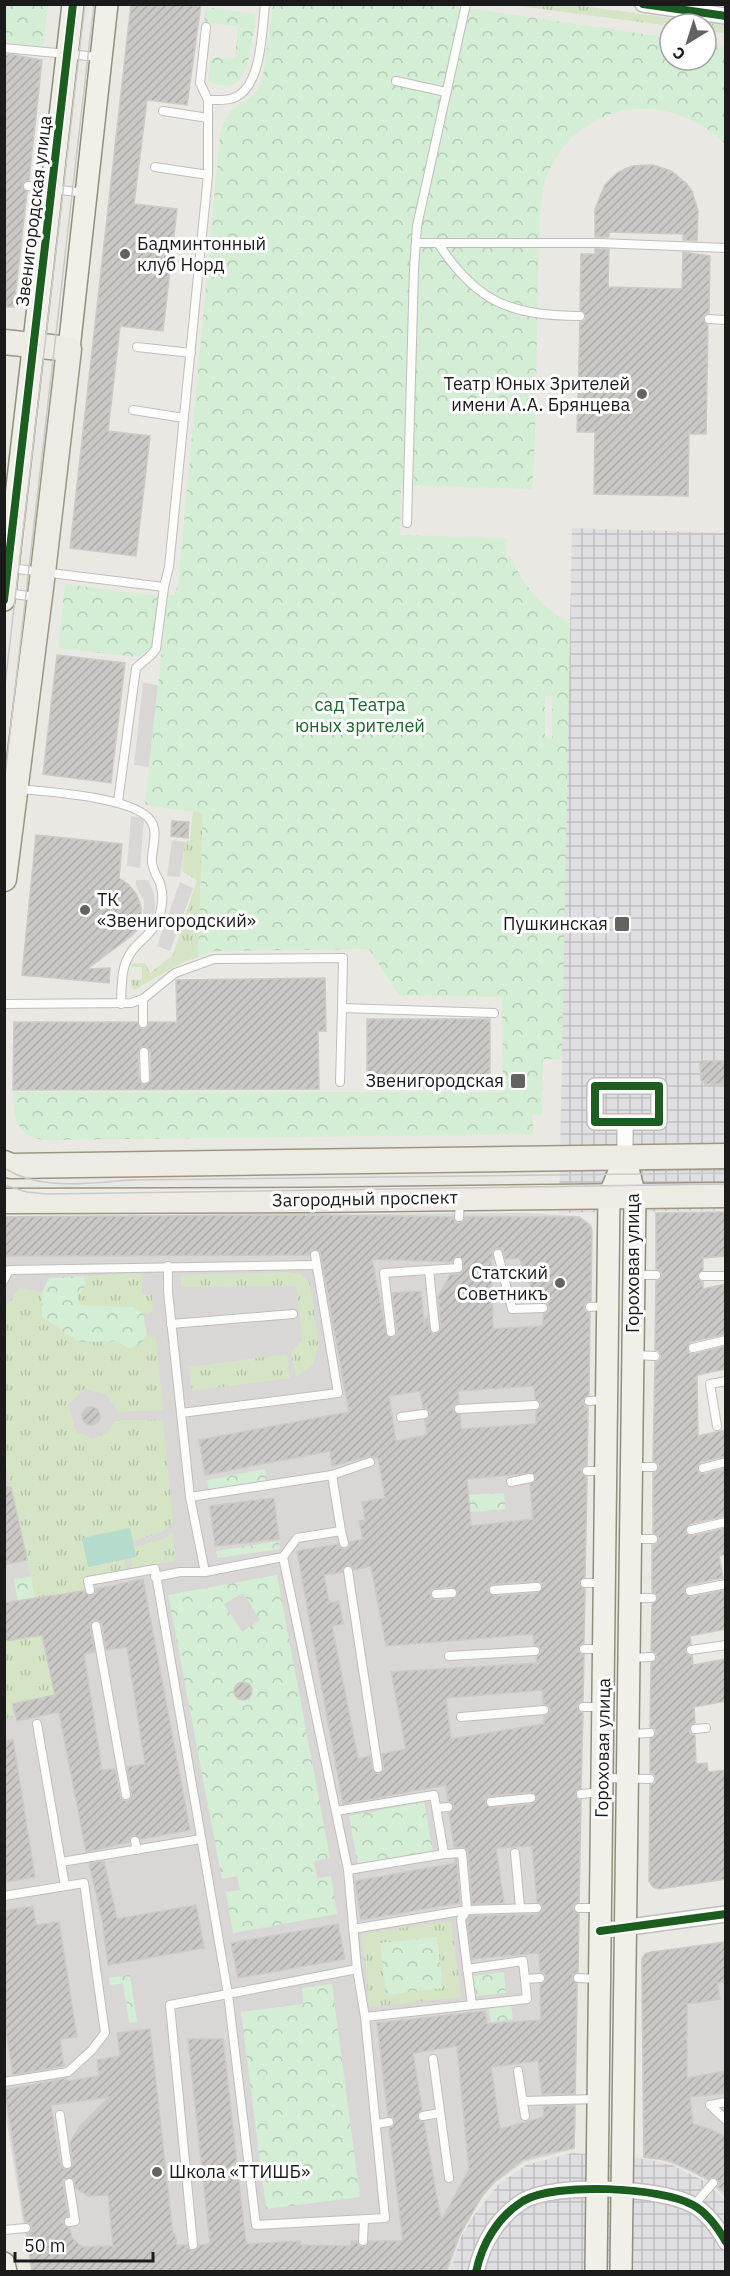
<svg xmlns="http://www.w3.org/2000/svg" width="730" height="2276" font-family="'IBM Plex Sans',sans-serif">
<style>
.residential{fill:#d8d7d5}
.grass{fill:url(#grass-tufts)}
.park{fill:url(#park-crowns);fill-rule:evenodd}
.pitch{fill:#b4dbcc}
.plaza{fill:url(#plaza-grid)}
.building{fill:url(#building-hatch);stroke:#cccac5;stroke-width:1.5;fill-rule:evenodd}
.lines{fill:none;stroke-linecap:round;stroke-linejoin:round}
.lane-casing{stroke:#bfbebc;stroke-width:10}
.street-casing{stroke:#bfbebc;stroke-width:18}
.secondary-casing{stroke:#8e907e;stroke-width:24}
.primary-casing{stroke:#9b9683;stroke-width:27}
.lane{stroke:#fcfcfb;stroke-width:8}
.street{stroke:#fcfcfb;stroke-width:15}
.secondary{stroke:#f0f0e9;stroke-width:21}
.primary{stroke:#eeebe4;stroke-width:24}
.tram{stroke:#c9c9c8;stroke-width:1.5}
.cycleway-casing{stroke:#fff;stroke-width:11}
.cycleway{stroke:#1b5e20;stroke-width:8}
.poi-dot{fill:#636361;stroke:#fff;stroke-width:2}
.labels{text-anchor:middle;stroke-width:6;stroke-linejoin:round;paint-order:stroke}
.street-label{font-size:18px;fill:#1b1b1b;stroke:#fff}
.poi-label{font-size:18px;fill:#1b1b1b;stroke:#fff;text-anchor:end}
.park-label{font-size:18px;fill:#186925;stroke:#fff}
</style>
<defs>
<pattern id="grass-tufts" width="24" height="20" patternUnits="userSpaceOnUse" patternTransform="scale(1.5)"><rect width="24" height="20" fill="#d4e4c5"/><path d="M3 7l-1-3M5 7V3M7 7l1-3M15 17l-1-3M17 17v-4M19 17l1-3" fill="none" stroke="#b5c3a9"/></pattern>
<pattern id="park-crowns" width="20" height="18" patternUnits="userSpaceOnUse" patternTransform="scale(1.5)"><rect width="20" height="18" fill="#d4edd5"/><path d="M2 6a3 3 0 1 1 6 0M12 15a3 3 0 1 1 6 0" fill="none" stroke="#b5cbb6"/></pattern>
<pattern id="plaza-grid" width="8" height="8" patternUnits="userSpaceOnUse" patternTransform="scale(1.5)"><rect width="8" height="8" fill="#dfdee1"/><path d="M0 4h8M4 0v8" fill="none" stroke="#bfbec0"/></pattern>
<pattern id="building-hatch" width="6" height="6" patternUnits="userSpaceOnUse" patternTransform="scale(1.5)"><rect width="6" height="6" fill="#cac8c5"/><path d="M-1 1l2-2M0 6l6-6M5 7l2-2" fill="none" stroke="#adaba9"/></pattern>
</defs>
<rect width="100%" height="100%" fill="#e9e8e3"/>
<g class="residential">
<polygon points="143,683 158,685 149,767 134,765"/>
<polygon points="131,816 144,818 140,868 127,866"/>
<polygon points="172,840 185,842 180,877 167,876"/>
<polygon points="136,880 148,880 154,894 155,908 151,928 142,926 144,901 136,886"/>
<polygon points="180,882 193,888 170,951 157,946"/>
<polygon points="524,1213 579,1216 591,1225 592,1230 575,2149 524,2162 495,2183 483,2196 471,2215 461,2235 448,2271 31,2271 4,2105 4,1216"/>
<polygon points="725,1941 725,2197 708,2181 683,2168 658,2159 643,2158 641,1958 645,1953"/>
</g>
<g class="grass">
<polygon points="512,5 574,5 725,25 725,33 706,31 706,24 670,24 670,26"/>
<polygon points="193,811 203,813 198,957 181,963 134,990 131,985 131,980 142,979 142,967 131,967 132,964 145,963 150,973 173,955 197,880 182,871 185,842 190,840"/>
<polygon points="287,1272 301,1274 310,1283 319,1346 312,1366 296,1377 291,1352 302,1340 296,1286 181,1287 181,1275"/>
<polygon points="141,1273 142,1294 152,1295 153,1309 149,1314 143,1313 133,1307 81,1305 76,1297 86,1285 84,1276"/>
<polygon points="20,1288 42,1292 42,1317 79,1342 116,1341 141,1343 147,1334 156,1337 163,1410 118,1412 106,1394 84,1389 68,1405 76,1432 93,1439 108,1432 115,1420 163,1420 173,1523 162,1532 133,1541 130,1528 88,1567 125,1559 126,1570 84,1578 85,1591 35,1600 5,1460 4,1308"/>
<polygon points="287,1354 290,1378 192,1391 189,1367"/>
<polygon points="173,1531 175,1561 132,1568 131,1558 136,1557 134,1547 166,1538"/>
<polygon points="42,1635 59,1712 40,1716 35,1698 11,1703 13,1717 5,1719 5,1641"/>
<polygon points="451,1921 461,1997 370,2007 361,1934"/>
</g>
<g class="park">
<polygon points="5,4 48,5 43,47 5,42"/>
<path d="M273,5H447L670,38V60H706V43L725,46V144C674,93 591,96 553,163C540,185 540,210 539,234L535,438L532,489L401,485L400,535L507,538L506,558L512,559C522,584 544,610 568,622L708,626L725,615L724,930H726V988H723L722,1062L543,1059L542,1115H532L534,1134L44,1140C15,1135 14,1117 13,1092H503L502,997L399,995L369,949L214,951L198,957L203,813L145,805L168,595H174L178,585L220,136L223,123L231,111L253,95L262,83ZM545,696H552V739L545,738Z"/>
<path d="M205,7L256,14C253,31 251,79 232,85C225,87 216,84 208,82L211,57L235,58L238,26L204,22Z"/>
<polygon points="65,584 158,596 151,648 137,657 58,648"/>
<polygon points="84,1276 86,1285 77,1297 81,1305 133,1307 143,1313 147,1334 141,1343 130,1349 116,1341 79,1342 42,1317 42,1292 49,1278"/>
<polygon points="265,1469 267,1481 209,1491 207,1480"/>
<polygon points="504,1493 505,1509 469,1512 468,1495"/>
<polygon points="279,1541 280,1549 218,1558 216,1551"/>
<path d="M277,1575L330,1858L314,1861L317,1878L331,1876L337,1914L233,1933L226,1892L240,1890L237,1876L222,1879L168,1595ZM243,1593L260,1620L242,1632L224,1604ZM242,1682C262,1685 248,1708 237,1698C231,1692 236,1685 242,1682Z"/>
<polygon points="31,1577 35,1600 18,1602 14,1579"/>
<polygon points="424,1802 433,1851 358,1865 349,1816"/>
<polygon points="437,1937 443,1988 386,1995 380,1943"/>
<polygon points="504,1972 506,1993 475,1996 473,1976"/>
<polygon points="130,1975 137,2022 129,2023 123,1983 110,1985 109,1978"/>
<polygon points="332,1984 360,2197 266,2209 241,2012 303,2004 302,1988"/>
<polygon points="511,2005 513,2019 491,2022 489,2009"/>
</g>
<polygon class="pitch" points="130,1528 136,1557 88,1567 82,1538"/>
<g class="plaza">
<polygon points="572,528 725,533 725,1210 559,1213"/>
<polygon points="572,2153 639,2158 672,2165 706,2182 725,2201 725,2271 450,2272 461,2237 475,2214 498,2185 526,2165"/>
</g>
<g class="building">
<polygon points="131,4 201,4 187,105 147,100 134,204 177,209 163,331 120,326 108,431 150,436 136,556 70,548"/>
<polygon points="9,54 42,60 29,180 24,182 22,186 27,192 14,307 4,307 4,56"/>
<polygon points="653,165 671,171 686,183 692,191 698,211 697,241 683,240 683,234 609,232 609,237 595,237 595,209 605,185 617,173 625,169 633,166"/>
<polygon points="595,249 609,249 608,287 682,289 683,252 710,256 709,313 704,315 703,319 708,325 706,434 689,434 688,496 594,494 595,432 577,432 580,322 585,320 586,316 580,310 581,254 595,254"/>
<polygon points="57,655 125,663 111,783 43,774"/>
<polygon points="172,821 189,822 188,838 171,836"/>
<polygon points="36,835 122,844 119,878 129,885 137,895 141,907 141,915 136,931 130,937 87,969 110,968 109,983 22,975"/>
<path d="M325,978L326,1031H318L319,1089L13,1090L14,1022H137L140,1028L144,1029L148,1026L149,1022H177L176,980ZM141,1047H147L150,1052L151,1079L146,1085L142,1084L139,1079L138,1052Z"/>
<rect x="367" y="1019" width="123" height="69"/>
<polygon points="700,1061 726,1061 726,1084 705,1084 701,1080"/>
<polygon points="726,1212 726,1256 703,1258 703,1270 697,1275 698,1279 703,1282 703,1289 726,1284 726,1334 691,1342 687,1349 689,1353 694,1354 726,1346 726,1369 697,1375 698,1436 726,1430 726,1456 701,1462 697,1469 699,1473 704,1474 726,1468 726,1516 690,1524 685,1531 687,1534 692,1536 726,1528 726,1554 719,1556 723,1578 688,1585 684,1592 686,1595 691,1597 726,1590 726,1629 690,1636 691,1644 687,1646 685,1650 687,1654 692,1656 693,1665 726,1659 726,1701 694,1707 695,1723 689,1729 690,1733 695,1735 696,1764 707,1763 708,1772 726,1770 726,1879 659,1889 653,1887 649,1881 650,1785 655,1783 656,1779 654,1774 650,1773 650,1739 656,1733 655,1729 650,1727 651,1663 657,1657 656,1653 651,1651 652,1604 658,1599 657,1595 652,1592 652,1545 656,1544 659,1540 658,1536 653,1533 653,1473 659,1468 658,1464 653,1461 655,1362 660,1360 661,1356 659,1351 655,1350 656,1281 659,1280 662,1276 661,1272 656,1269 656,1213"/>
<path d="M310,1215L453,1217L455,1222L459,1223L464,1221L465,1217H579L590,1225L592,1230L591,1301L586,1302L584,1307L585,1311L590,1313L589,1395L583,1401L584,1405L588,1407L587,1465L584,1466L581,1470L582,1474L587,1477L585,1577L579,1582L580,1586L585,1589L584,1643L578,1648L579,1652L584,1655L583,1701L577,1706L578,1710L583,1713L581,1788L577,1790L575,1794L577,1798L581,1800L579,1902L573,1907L574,1911L579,1914L578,1972L573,1974L572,1978L577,1984L575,2094H542L538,2061L491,2067L500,2129L544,2117L543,2106H575L574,2148L539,2155L523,2160L494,2182L482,2196L459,2236L446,2271H32L27,2234L31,2231L32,2227L29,2223L25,2222L5,2090L66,2078L67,2081L99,2076L97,2060L120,2056L117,2033L150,2029L173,2235L175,2234L177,2245H187L189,2249L193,2251L197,2249L199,2245L210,2244L188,2039H223L246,2244L300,2241V2245L352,2246L351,2241H357L359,2246L363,2247L369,2241H403L389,2128L393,2126L395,2122L393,2118L388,2116L377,2023L485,2011L487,2024L541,2020L540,1984L544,1983L546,1978L545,1974L540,1972L539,1953L472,1959L467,1920L470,1916L537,1914L542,1911V1905L537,1902L532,1846L496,1848L504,1903L472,1904L468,1852L464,1847H454L449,1813L453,1810L454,1806L448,1801L446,1785L343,1804L297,1551L338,1544L340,1548L345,1549L349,1547L350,1542L363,1539L359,1521L365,1520L362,1502L385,1498L378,1458L369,1456L332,1466L330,1451L205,1475L199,1440L349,1412L320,1252L313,1249L309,1255L4,1256V1217ZM497,1248L503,1250L505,1259L520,1258L525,1276L532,1289L543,1294V1302L548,1304L549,1308L543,1314V1326L493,1329L491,1259H493L492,1252ZM457,1256L463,1260V1270L459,1274L450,1275L438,1297L441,1327L439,1332L433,1334L430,1331L428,1316L424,1322L421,1291L392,1293L397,1332L392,1338L387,1336L372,1259L452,1262ZM534,1386L535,1399L541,1404L540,1408L536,1411V1424L461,1429L460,1415L453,1410L454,1406L459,1403L458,1391ZM420,1391L423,1408L427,1409L430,1413L429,1417L425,1420L427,1435L396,1441L389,1396ZM532,1473L536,1477L534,1482L530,1484L533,1519L471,1526L467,1479ZM347,1565L351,1566L354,1570L371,1566L386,1646L533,1634L534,1645L538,1646L541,1650L540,1654L536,1657L537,1663L391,1672L406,1749L382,1754L384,1770L379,1774L375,1773L372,1769L370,1756L358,1759L332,1626L343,1624L339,1601L329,1603L324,1575L342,1572ZM537,1581L542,1583L543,1587L537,1593L494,1596L488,1591L489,1587L494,1584ZM452,1587L458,1592L455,1598L436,1600L431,1597L430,1592L433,1589ZM543,1690V1704L549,1706L550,1710L548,1715L544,1716V1724L451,1739L446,1698ZM530,1792L537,1797L536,1801L532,1804L492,1808L485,1803L486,1799L490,1796ZM457,2046L469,2170L441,2221L424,2122L419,2120L417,2116L422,2110L413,2053ZM109,2097L79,2127L70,2143L73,2166L68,2170L64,2169L60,2162L51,2105ZM68,2177L73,2179L76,2188L88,2196L108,2195L113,2246L82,2247L72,2238L70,2228L65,2226L63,2222L68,2216L63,2183V2179Z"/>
<circle cx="91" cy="1416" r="9"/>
<polygon points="4,1487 11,1487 27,1560 4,1565"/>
<polygon points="274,1498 279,1539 215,1546 210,1506"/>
<path d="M143,1579L190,1830L141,1839L134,1835L131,1837L129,1842L86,1852L59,1712L17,1721L13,1704L55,1695L42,1635L4,1641V1603L84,1591L91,1596L94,1594L96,1589ZM94,1620L99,1621L102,1624L106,1650L127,1647L145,1764L127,1767L132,1795L128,1801L123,1800L120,1797L115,1769L102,1770L84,1654L95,1652L90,1626Z"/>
<circle cx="243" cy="1691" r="9"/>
<polygon points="13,1740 35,1877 4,1882 4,1741"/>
<polygon points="455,1859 457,1859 460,1903 361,1920 355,1881 456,1863"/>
<polygon points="104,1861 117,1919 196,1905 204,1948 108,1965 102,1919 89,1863"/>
<polygon points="33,1906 36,1925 59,1922 77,2037 60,2039 64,2066 13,2075 4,2020 4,1911"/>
<polygon points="338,1924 345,1959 238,1978 231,1943"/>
<polygon points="726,1942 726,1982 717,1983 720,1999 687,2004 687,2078 726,2071 726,2093 690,2097 693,2124 709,2129 726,2137 726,2193 718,2187 719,2182 715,2177 708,2179 671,2161 644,2157 642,1959 645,1954 652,1952"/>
</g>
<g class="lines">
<defs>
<g id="lane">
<polyline points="206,27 200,83 208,100"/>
<polyline points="4,48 98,57"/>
<polyline points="396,81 446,92"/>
<polyline points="163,111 208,118"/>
<polyline points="155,167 208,175"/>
<polyline points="28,186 85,193"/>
<polyline points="416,243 599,243 726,248"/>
<path d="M438,243C476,302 511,316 580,316"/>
<polyline points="709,319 726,320"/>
<polyline points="137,347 191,353"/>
<polyline points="133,410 184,418"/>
<polyline points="407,523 414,269 417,226 466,4"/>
<polyline points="10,568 164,587"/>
<polyline points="6,593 36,597"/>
<path d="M20,789C49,792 136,797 151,821C159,833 151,849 152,862C153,871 157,876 160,883C164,895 162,909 158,920C154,930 145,937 138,944C120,961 122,981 121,1004"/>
<path d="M118,802L136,668L151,655L156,649L164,587L169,567L208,175V100C217,100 229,101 236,97C262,84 262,30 265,4"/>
<polyline points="143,999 143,1023"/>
<polyline points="4,1004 131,1003 143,999 175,973 214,959 343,958 342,1008"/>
<polyline points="144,1052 145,1079"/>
<polyline points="340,1082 342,1008 494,1013"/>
<polyline points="459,1217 460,1203"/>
<polyline points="498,1254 512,1309 543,1308"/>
<polyline points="168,1266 168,1292 190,1497 205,1572"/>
<polyline points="429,1270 435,1328"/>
<polyline points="636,1275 656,1275"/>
<polyline points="703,1276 726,1276"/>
<polyline points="4,1280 9,1270 315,1265"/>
<polyline points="590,1307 607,1306"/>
<polyline points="171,1324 293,1314"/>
<polyline points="391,1332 384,1273 458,1268 458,1262"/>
<polyline points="693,1348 726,1340"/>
<polyline points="635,1355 655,1356"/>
<polyline points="589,1401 605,1400"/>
<polyline points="459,1409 535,1405"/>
<polyline points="181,1413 338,1393 315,1255"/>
<polyline points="401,1417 424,1414"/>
<polyline points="717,1426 710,1384 726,1381"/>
<polyline points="633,1467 653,1467"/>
<polyline points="703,1468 726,1462"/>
<polyline points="587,1471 604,1471"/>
<polyline points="332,1475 370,1462"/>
<polyline points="511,1482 530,1478"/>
<polyline points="190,1497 332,1475 341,1531 297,1538 283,1557"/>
<polyline points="691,1530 726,1522"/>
<polyline points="341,1531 344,1543"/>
<polyline points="633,1539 653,1539"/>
<polyline points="348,1571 378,1768"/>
<polyline points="155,1577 180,1572 205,1572 283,1557 348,1870 357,1969"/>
<polyline points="585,1583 603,1583"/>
<polyline points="90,1590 88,1581 155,1569 228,1994 170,2005 193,2245"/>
<polyline points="494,1590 537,1587"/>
<polyline points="690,1591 726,1584"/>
<polyline points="436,1594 452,1593"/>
<polyline points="632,1598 652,1598"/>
<polyline points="96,1626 126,1795"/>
<polyline points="584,1649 603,1649"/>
<polyline points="691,1650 726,1645"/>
<polyline points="449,1656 535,1651"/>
<polyline points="632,1658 651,1657"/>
<polyline points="583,1707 602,1707"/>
<polyline points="461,1717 544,1710"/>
<polyline points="37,1724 65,1886"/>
<polyline points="695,1729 706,1728"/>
<polyline points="631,1734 650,1733"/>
<polyline points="604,1778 650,1779"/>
<polyline points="581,1794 601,1792"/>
<polyline points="491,1802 531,1798"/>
<polyline points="437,1808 448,1807"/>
<polyline points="336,1811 434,1795 444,1854 348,1870"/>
<polyline points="135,1841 137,1850"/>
<polyline points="515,1853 520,1907"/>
<polyline points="444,1854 462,1853 467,1910 461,1919 472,2005"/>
<polyline points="61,1862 201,1839"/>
<polyline points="4,1896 84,1883 105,2033 92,2050 68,2072 4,2082"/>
<polyline points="579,1908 599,1908"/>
<polyline points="353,1929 467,1910 537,1908"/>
<polygon points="357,1969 365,2017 385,2218 256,2225 228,1994"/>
<polyline points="467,1969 523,1961 525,1979"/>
<polyline points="578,1978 597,1979"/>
<polyline points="365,2017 527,1999 525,1979 540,1978"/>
<polyline points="433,2059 449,2178"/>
<polyline points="518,2071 525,2116"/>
<polyline points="523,2101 597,2099"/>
<polyline points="726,2102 710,2105 726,2120"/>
<polyline points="60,2115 67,2164"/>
<polyline points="423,2116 440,2113"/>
<polyline points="376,2124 389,2122"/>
<polyline points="694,2205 713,2183"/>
<polyline points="69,2222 75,2221 69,2183"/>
<polyline points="4,2230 26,2228"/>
<polyline points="363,2241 364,2220"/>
</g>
<g id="street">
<polyline points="643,4 726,16"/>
<rect x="595" y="1086" width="64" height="36"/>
<polyline points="625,1157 625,1122"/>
<polyline points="600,1931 726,1914"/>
<path d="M476,2272C482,2243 498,2217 523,2201C555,2182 661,2187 693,2205C708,2213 718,2228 726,2242"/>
</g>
<g id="secondary">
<polyline points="69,349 107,4"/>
<polyline points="4,600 73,4"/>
<polyline points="4,2263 6,2272"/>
<polyline points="596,2272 609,1196 625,1157"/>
<polyline points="621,2272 635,1196 625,1157"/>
</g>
<g id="primary">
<polyline points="4,342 69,349 43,572 4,879"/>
<polyline points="4,1163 11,1166 726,1156"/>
<polyline points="4,1201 309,1200 726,1195"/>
</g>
</defs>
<use href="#lane" class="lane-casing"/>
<use href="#street" class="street-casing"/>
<use href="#secondary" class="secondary-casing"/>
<use href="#primary" class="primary-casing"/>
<use href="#lane" class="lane"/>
<use href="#street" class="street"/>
<use href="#secondary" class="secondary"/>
<use href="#primary" class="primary"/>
<g class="tram">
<polyline points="4,693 85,4"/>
<polyline points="4,785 94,4"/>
<path d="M4,1168C42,1192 91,1182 133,1180L726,1173"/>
<polyline points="4,1185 27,1192 47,1194 726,1184"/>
</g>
<defs>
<g id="cycleway">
<polyline points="643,4 726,16"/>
<polyline points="4,600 73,4"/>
<rect x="595" y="1086" width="64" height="36"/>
<polyline points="600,1931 726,1914"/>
<path d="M476,2272C482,2243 498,2217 523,2201C555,2182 661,2187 693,2205C708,2213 718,2228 726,2242"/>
</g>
</defs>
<use href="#cycleway" class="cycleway-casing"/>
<use href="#cycleway" class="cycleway"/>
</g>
<g class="poi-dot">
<circle cx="125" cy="254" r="6"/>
<circle cx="642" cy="394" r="6"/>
<circle cx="85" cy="910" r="6"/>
<rect x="614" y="916" width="16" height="16" rx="3"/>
<rect x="510" y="1073" width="16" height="16" rx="3"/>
<circle cx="560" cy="1283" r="6"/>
<circle cx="157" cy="2172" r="6"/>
</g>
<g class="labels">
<g class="street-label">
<text transform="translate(34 211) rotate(-83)" y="6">Звенигородская улица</text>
<text transform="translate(365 1199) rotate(-1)" y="6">Загородный проспект</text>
<text transform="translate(633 1263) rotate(-90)" y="6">Гороховая улица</text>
<text transform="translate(603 1748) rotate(-89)" y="6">Гороховая улица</text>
</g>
<g class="poi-label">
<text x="137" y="250" text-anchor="start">Бадминтонный<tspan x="137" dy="21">клуб Норд</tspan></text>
<text x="630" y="390">Театр Юных Зрителей<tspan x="630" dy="21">имени А.А. Брянцева</tspan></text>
<text x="97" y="906" text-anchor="start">ТК<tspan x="97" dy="21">«Звенигородский»</tspan></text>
<text x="608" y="930">Пушкинская</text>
<text x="504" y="1087">Звенигородская</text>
<text x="548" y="1279">Статский<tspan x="548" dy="21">Советникъ</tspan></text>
<text x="169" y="2178" text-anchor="start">Школа «ТТИШБ»</text>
</g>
<g class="park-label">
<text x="360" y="711">сад Театра<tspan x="360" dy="21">юных зрителей</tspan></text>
</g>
</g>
<rect width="730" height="2276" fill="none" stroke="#1b1b1b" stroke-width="12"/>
<g transform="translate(688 42) rotate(218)"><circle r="28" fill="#ffffff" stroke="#a4a4a4" stroke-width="1.5"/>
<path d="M0-4.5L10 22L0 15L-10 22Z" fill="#636361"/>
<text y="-9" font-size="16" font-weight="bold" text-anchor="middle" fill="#1b1b1b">С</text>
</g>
<path d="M15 2252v9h138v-9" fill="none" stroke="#1b1b1b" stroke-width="3"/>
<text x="24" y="2252" font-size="18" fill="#1b1b1b" stroke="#ffffff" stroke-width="4.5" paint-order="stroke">50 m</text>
</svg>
